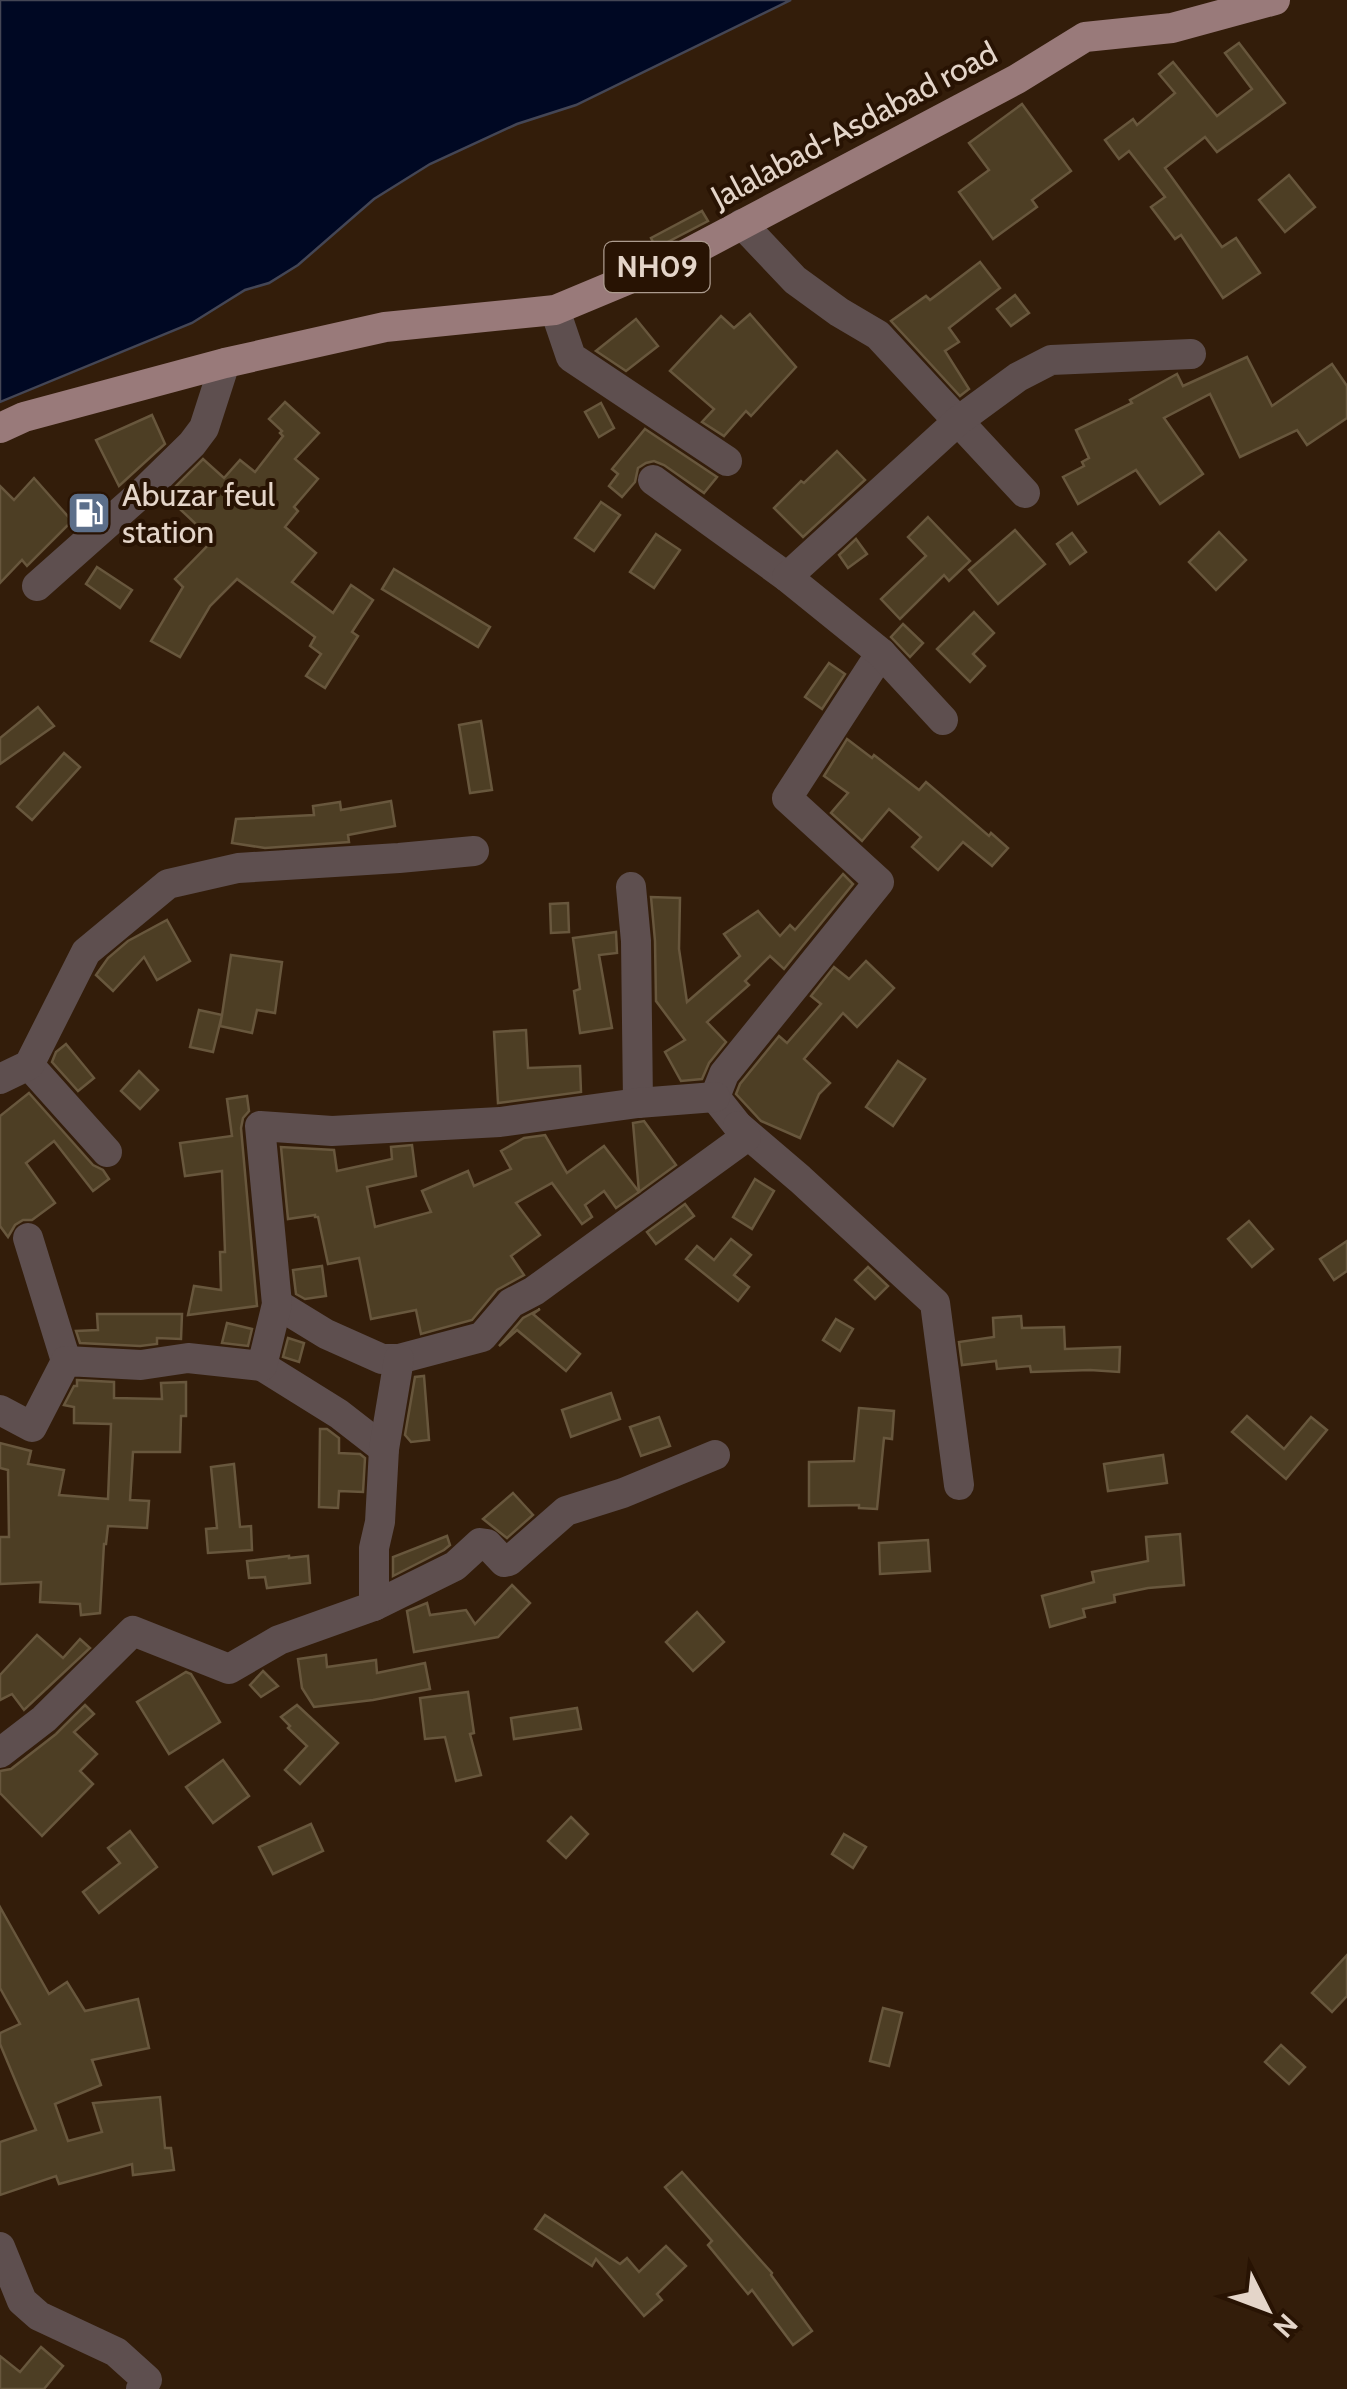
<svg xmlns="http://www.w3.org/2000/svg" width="1347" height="2389" font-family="Cabin,sans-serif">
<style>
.water{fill:#000823;stroke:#444655;stroke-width:2.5}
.building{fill:#4d3e24;stroke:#68573d;stroke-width:2.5}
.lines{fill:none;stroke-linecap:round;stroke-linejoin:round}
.minor{stroke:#5e4f4f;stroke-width:30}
.major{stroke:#997a7a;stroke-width:30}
.labels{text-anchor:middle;stroke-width:8;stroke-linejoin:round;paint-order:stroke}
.shield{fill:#281303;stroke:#ac9b8e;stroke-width:2.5}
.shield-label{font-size:30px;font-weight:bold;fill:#e4d5c9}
.street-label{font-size:32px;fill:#e4d5c9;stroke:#281303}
.poi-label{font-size:32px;fill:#e4d5c9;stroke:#281303;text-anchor:start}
</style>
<rect width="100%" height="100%" fill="#331d0a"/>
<polygon class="water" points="0,0 791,0 576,105 517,124 430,164 374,199 298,265 269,283 245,290 192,323 0,402"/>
<g class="building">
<polygon points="1239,43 1285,103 1217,152 1205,137 1165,168 1222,247 1236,238 1260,273 1223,298 1181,235 1175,239 1151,207 1165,197 1129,151 1119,159 1105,140 1133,119 1137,125 1175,93 1159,74 1173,62 1217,116 1252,89 1225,53"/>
<polygon points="1022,104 1071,171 1032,200 1037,207 993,239 959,192 989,170 969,143"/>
<polygon points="1289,175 1315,207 1285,232 1259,200"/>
<polygon points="702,211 708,221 656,248 651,238"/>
<polygon points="980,262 1000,288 949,328 959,342 945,351 969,389 960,396 891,321 926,296 930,300"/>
<polygon points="1015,295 1029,313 1011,326 997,309"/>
<polygon points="750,314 796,367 751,416 746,411 724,436 702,422 714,409 670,371 721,316 734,328"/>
<polygon points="636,319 658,346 626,371 596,351"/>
<polygon points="1247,357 1272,406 1332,364 1347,386 1347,418 1307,445 1297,430 1240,457 1210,394 1164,418 1203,474 1160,504 1136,470 1078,504 1063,477 1084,466 1082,462 1089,458 1076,430 1132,403 1130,400 1177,374 1183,386"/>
<polygon points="285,402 319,433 295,459 318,479 294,507 298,511 285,527 316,553 292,582 333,613 351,585 373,600 352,632 358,636 325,688 306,676 321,654 310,646 315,637 237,579 210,606 180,657 151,641 183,587 175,579 213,540 166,496 203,459 224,478 240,460 255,472 283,436 280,433 282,431 269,419"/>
<polygon points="601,403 614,428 599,437 585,412"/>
<polygon points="152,415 165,444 119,486 96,440"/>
<polygon points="645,429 717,477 704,493 664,465 654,461 646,463 638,468 635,482 622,497 609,486 618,474 612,469"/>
<polygon points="837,451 865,480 803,537 774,508 801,481 804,483"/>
<polygon points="34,478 72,521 27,566 22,560 0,583 0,486 14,500"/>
<polygon points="601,502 620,515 594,551 575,538"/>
<polygon points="928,517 970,561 949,581 944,575 900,619 881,599 926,556 908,537"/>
<polygon points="1015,530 1045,564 998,604 969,570"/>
<polygon points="1219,532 1246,560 1216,590 1189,562"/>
<polygon points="1072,533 1086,552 1070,564 1057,544"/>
<polygon points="656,534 680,550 654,588 630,572"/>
<polygon points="856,539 867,554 848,568 839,555"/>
<polygon points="97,567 132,590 120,608 86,584"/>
<polygon points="394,569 490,627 478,647 382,589"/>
<polygon points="974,612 994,633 973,654 985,666 970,682 937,649"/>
<polygon points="903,624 923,643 910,657 891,637"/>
<polygon points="829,663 845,674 822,709 805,697"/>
<polygon points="38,707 54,726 0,764 0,738"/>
<polygon points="481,721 492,790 470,793 459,725"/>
<polygon points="847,739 872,758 874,755 919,790 926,782 989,836 991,833 1008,848 992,866 963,842 938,870 912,847 921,837 889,809 862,841 831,813 848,793 824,776"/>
<polygon points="64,753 80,767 32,820 17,807"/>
<polygon points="391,801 395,826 348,835 349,842 265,848 232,843 236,819 314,815 313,806 340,802 341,810"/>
<polygon points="843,874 853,884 784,969 770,956 745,981 749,985 707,1022 726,1042 709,1063 702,1079 681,1081 665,1052 685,1040 656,1001 655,941 651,897 680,898 679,949 687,1002 740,956 724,934 758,911 780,936 790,925 795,930"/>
<polygon points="568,903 569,932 551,933 550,904"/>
<polygon points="167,920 190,961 157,980 144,957 113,991 96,975 108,958 128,941"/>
<polygon points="616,932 617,953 599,955 612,1028 580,1033 574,991 580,989 573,938"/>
<polygon points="231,955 282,962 275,1013 257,1010 252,1033 220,1026 222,1015 213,1052 190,1047 199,1010 222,1015"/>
<polygon points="866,961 894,988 857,1027 843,1013 804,1059 830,1083 819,1094 800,1138 761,1121 736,1094 740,1084 779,1036 787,1043 821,1004 811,996 834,967 849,979"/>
<polygon points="526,1030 528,1068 580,1066 581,1092 498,1103 494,1032"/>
<polygon points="66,1044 94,1078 78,1091 52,1062 56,1052"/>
<polygon points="898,1061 925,1079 893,1126 866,1107"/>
<polygon points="139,1071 158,1090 140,1109 121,1091"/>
<polygon points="29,1093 93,1165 103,1170 109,1179 93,1191 54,1141 26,1163 55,1203 32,1220 23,1220 15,1225 8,1237 0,1226 0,1116"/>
<polygon points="247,1096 249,1111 243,1118 241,1128 257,1306 188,1315 194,1286 221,1290 220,1252 225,1252 222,1171 185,1176 180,1143 232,1136 227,1099"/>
<polygon points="644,1121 676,1165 639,1192 633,1123"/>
<polygon points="545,1135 567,1173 604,1146 639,1192 616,1208 604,1191 585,1205 592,1217 582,1224 552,1183 516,1203 540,1235 511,1256 524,1275 497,1290 472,1320 421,1334 416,1310 371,1319 359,1258 328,1264 318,1217 315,1217 315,1215 288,1219 281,1147 334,1150 337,1171 392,1159 391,1147 412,1145 416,1176 367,1187 375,1227 431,1212 422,1191 468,1171 474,1186 511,1169 501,1151 524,1138"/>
<polygon points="755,1179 774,1191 752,1229 733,1217"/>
<polygon points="685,1204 694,1216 656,1244 647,1232"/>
<polygon points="1249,1221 1273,1249 1252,1267 1228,1239"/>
<polygon points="731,1239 751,1255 734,1275 749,1287 738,1301 686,1259 697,1246 714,1260"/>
<polygon points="1347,1241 1347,1271 1334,1280 1320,1259"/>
<polygon points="322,1266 326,1296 305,1299 296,1294 293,1270"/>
<polygon points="868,1267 888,1286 875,1299 855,1280"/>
<polygon points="540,1309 533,1314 580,1354 566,1371 517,1330 499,1346 523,1318"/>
<polygon points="97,1314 182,1314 181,1339 157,1338 157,1344 140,1346 80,1343 76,1331 98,1330"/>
<polygon points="1021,1316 1022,1328 1064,1327 1065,1349 1120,1347 1119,1372 1090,1370 1031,1372 1030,1366 997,1369 996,1361 962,1365 959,1342 994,1337 993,1318"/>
<polygon points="836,1319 853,1329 840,1351 823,1340"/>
<polygon points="227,1323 252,1329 248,1346 222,1343"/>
<polygon points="288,1338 304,1343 299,1362 283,1357"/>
<polygon points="424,1376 429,1440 411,1442 405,1435 415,1377"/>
<polygon points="77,1380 114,1382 114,1398 162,1399 161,1383 186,1382 186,1416 181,1416 180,1452 133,1452 130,1500 149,1501 147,1528 108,1526 106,1544 104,1544 100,1613 81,1615 80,1604 40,1602 41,1582 0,1584 0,1537 9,1537 8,1470 0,1468 0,1443 31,1451 28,1464 64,1470 59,1495 108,1499 111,1424 74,1423 74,1407 64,1405 74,1386 77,1386"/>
<polygon points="611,1393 620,1419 571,1437 562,1410"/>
<polygon points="859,1408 894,1411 892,1439 884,1438 877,1509 859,1508 859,1505 809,1506 809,1462 854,1461"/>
<polygon points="1247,1416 1284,1449 1311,1417 1327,1430 1286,1479 1232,1432"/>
<polygon points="659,1417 670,1446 641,1456 630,1427"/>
<polygon points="320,1429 327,1429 339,1438 339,1453 360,1454 365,1458 363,1492 339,1491 338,1508 319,1507"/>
<polygon points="1163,1455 1167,1483 1108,1491 1104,1464"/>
<polygon points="234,1464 240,1527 251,1526 252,1550 208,1553 206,1529 217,1528 211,1467"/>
<polygon points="513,1493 533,1515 507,1538 483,1519"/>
<polygon points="1180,1534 1184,1585 1148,1588 1114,1595 1115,1602 1083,1609 1085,1617 1050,1627 1042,1596 1094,1582 1092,1572 1148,1561 1146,1537"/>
<polygon points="447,1536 450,1545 444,1550 393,1576 393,1557"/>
<polygon points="928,1540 930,1571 880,1574 879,1543"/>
<polygon points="289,1556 289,1558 308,1556 310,1583 267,1588 265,1577 249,1578 247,1561"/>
<polygon points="512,1585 530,1603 498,1637 414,1652 407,1611 427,1603 430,1615 466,1610 475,1624"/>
<polygon points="697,1612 724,1642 693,1671 666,1642"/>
<polygon points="37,1635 63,1658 80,1639 90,1648 24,1710 12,1694 0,1700 0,1675"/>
<polygon points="326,1655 327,1667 376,1660 377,1673 425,1663 430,1689 373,1700 314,1707 302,1688 298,1659"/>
<polygon points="263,1671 278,1686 261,1697 250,1685"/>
<polygon points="186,1672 191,1674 220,1722 169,1754 137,1702"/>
<polygon points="468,1692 474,1733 470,1734 481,1775 456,1781 445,1737 425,1739 420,1698"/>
<polygon points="85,1705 94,1714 74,1732 97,1754 80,1771 93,1784 42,1836 0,1793 0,1771 11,1769 56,1734"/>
<polygon points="297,1705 338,1743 300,1784 285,1770 307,1746 288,1728 290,1726 281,1717"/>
<polygon points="577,1708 581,1729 514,1739 511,1718"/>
<polygon points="223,1760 249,1796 213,1823 186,1787"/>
<polygon points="571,1817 588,1834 566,1858 548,1841"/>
<polygon points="311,1824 323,1851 273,1874 259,1847"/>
<polygon points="130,1831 157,1867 99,1913 83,1892 120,1863 108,1848"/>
<polygon points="844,1834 866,1847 853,1868 832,1854"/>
<polygon points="0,1907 49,1994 67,1982 85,2011 138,1999 149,2048 92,2060 101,2085 55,2104 68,2141 102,2132 93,2103 160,2097 165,2148 171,2148 174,2170 133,2175 132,2164 59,2184 56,2176 0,2195 0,2142 36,2130 0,2044 0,2033 20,2024 0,1988"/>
<polygon points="1347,1955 1347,1996 1332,2012 1312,1993"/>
<polygon points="883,2008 902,2013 889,2066 870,2061"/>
<polygon points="1281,2045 1305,2067 1289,2084 1265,2062"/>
<polygon points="682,2172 772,2273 771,2275 812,2331 793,2345 752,2290 748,2294 708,2245 712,2241 665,2187"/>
<polygon points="545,2215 620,2264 627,2258 639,2272 666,2246 686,2266 657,2294 662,2300 644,2316 596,2259 592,2266 535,2229"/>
<polygon points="41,2347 63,2366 44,2389 0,2389 0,2356 20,2372"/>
</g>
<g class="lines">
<g class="minor">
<polyline points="742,224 795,280 839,312 878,335 1025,493"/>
<polyline points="555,310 571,357 727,461"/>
<polyline points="653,480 787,577"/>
<polyline points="37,586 144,491 192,444 204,428 225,363"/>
<polyline points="881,653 787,798 879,882 724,1074 715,1097 738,1126 800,1179 935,1303 959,1485"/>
<polyline points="943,720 881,653 787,577 958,421 1018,377 1051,360 1191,354"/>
<polyline points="631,887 636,941 638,1103"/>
<polyline points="29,1065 107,1152"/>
<polyline points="0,1079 29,1065 86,952 168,884 238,868 399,858 474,851"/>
<polyline points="28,1238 66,1361"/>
<polyline points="277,1304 326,1334 382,1359 399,1359 482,1337 511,1303 534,1291 746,1137 738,1126"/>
<polyline points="262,1366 339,1414 384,1449"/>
<polyline points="0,1410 32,1427 66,1361 141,1365 188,1358 262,1366 277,1304 260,1126 332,1131 500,1122 638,1103 715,1097"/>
<polyline points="374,1606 455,1566 480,1543 487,1544 504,1562 509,1561 566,1511 623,1493 715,1455"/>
<polyline points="0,1753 44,1719 133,1631 229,1669 279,1640 374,1606 374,1548 380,1522 384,1449 399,1359"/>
<polyline points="0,2247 22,2301 39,2316 116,2352 147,2380 141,2389"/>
</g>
<polyline class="major" points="0,428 24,417 225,363 385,327 555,310 675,260 1017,79 1085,37 1172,28 1275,0"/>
</g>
<defs>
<symbol id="fuel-square" viewBox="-11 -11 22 22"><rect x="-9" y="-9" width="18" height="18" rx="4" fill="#5c6f8a" stroke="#281303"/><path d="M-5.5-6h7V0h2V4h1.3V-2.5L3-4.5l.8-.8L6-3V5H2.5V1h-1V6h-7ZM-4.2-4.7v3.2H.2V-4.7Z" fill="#fff"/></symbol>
</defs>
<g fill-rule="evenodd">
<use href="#fuel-square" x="64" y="488" width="50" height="50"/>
</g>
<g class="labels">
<rect class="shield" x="604.5" y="242" width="105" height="50" rx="8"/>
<g class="shield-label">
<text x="657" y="277">NH09</text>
</g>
<g class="street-label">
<text transform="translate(854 125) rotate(-28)" y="11">Jalalabad-Asdabad road</text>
</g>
<g class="poi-label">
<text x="122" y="506">Abuzar feul<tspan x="122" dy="37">station</tspan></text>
</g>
</g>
<g transform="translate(1267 2309) rotate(132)" stroke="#281303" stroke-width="8" paint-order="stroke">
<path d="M0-8L18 38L0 25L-18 38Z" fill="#e4d5c9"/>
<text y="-15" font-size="28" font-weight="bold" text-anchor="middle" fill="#e4d5c9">N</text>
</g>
</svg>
